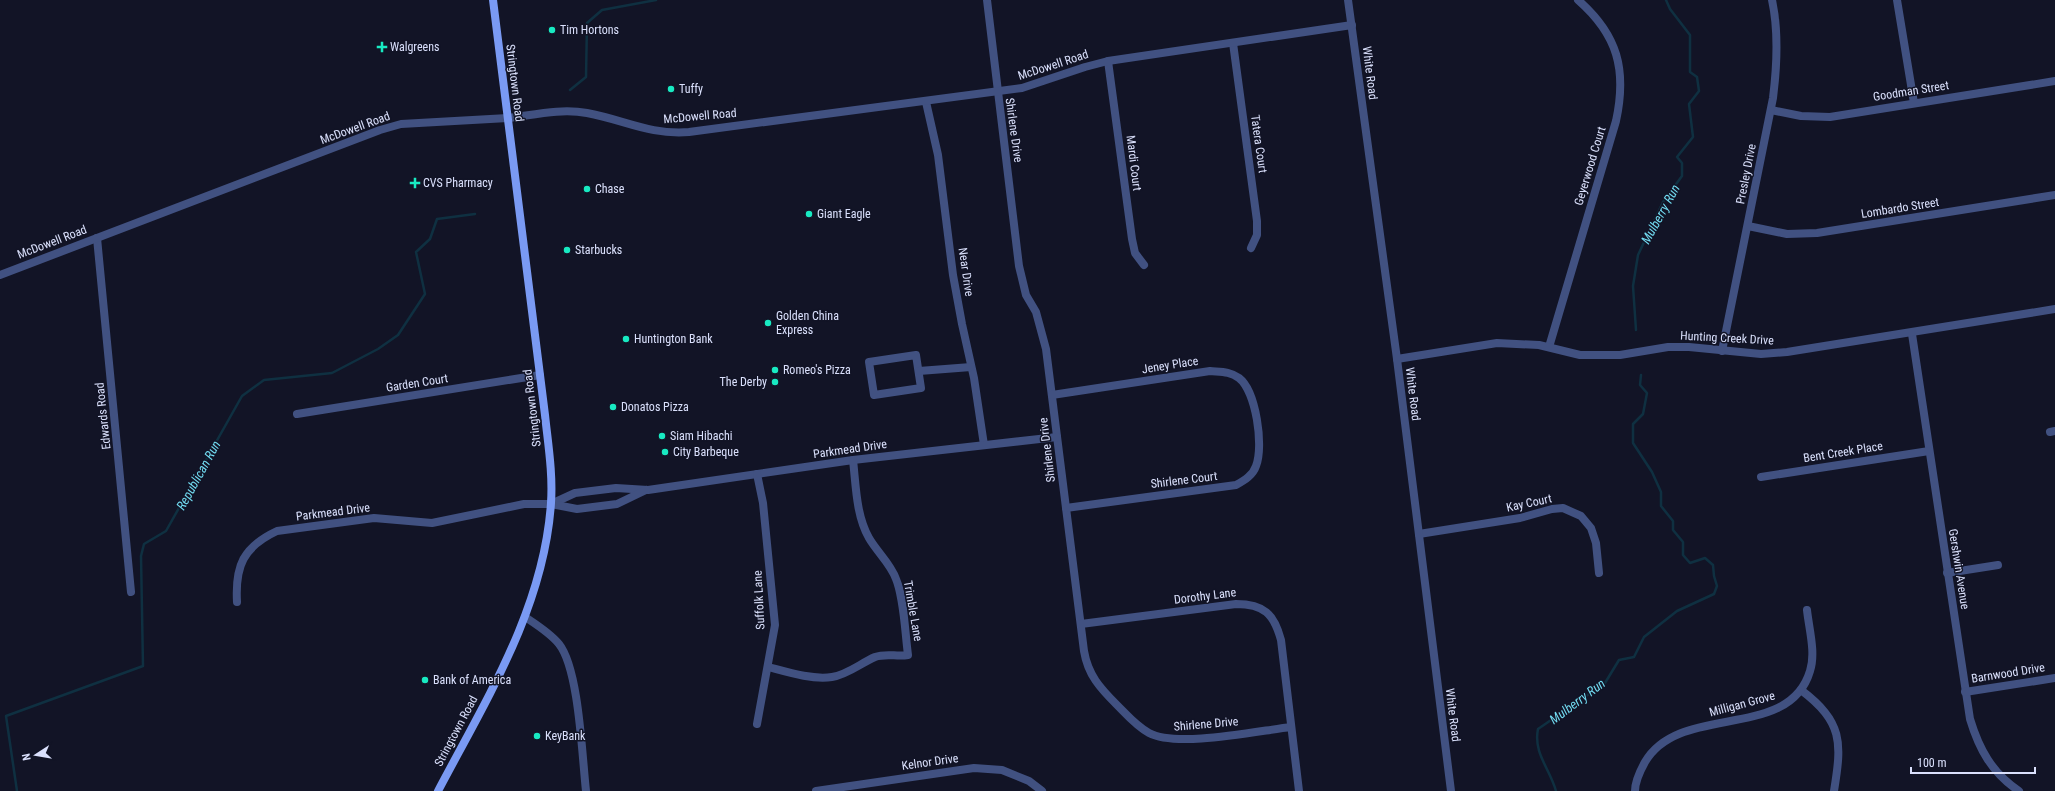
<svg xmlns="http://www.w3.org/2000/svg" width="2055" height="791" font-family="'Roboto Condensed',sans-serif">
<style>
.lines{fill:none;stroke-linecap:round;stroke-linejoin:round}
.stream{stroke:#0f3041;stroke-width:2.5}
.minor{stroke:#415181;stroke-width:8}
.tertiary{stroke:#415181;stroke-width:8}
.secondary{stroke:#7a9af3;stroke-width:8}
.poi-dot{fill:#18eac2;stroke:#121426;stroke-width:1.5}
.labels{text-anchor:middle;stroke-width:3;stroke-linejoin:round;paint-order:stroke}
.poi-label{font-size:12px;fill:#dae0fc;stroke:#121426;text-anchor:start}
.street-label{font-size:12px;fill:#dae0fc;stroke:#121426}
.water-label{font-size:13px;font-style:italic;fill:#72dcf2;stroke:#121426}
</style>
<rect width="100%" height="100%" fill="#121426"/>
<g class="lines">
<g class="stream">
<polyline points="570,90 586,77 587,23 602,10 656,0"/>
<polyline points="1636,330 1633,286 1638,255 1663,202 1682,176 1682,163 1677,157 1693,137 1689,104 1699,91 1697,77 1690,72 1690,35 1670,9 1666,0"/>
<polyline points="17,791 6,716 143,666 141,556 144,544 166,531 242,396 264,380 332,373 378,349 398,335 425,294 416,252 430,239 437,219 475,214"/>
<path d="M1556,791C1550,769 1533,753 1538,729L1605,683L1619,660L1634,657L1644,637L1677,611L1714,594L1717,586L1714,576L1713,565L1705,558L1690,563L1683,555V542L1673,530V521L1661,506V492L1652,472L1633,443V424L1643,414L1647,393L1640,385L1641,375"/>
</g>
<g class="minor">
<path d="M987,0L1019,266L1026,295L1036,312L1046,349L1084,651C1088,675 1100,688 1117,705C1127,715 1136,726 1149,733C1177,748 1257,731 1291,727"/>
<polyline points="1897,0 1914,103"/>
<polyline points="1233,43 1257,221 1257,235 1251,248"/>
<polyline points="1108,61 1132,239 1135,253 1144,265"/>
<polyline points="926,102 938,155 953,275 962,324 974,378 984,445"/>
<polyline points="1771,110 1801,116 1830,117 2055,81"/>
<polyline points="1748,226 1787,234 1817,233 2055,195"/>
<polyline points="97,238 131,592"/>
<polyline points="0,275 380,130 401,124 508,118"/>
<path d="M1912,334L1970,719C1979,749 1992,773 2019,791"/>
<path d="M1549,347L1616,121C1627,70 1618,35 1578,0"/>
<path d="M1722,351L1773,98C1777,66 1779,32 1772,0"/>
<polygon points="916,355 921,388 874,395 869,362"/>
<polyline points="1397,359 1497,343 1539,345 1580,355 1620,355 1668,347 1689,347 1761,354 1787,352 2055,309"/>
<polyline points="919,371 971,367"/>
<path d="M1052,395L1210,371C1220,372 1230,371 1239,378C1256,391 1264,446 1256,466C1253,475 1245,480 1236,485L1066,508"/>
<polyline points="297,414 540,375"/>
<polyline points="2050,432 2055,431"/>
<polyline points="1761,477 1929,451"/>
<polyline points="551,504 575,493 616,488 648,490 853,460 1057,437"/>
<polyline points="1419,534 1520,518 1552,509 1563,508 1581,516 1591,528 1596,543 1599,573"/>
<polyline points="1947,573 1998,565"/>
<path d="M237,602C235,566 243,547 277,531L374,518L432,523L524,504H551L577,509L617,504L646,490"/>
<path d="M1081,624L1236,604C1264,604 1274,614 1281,640L1299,791"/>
<path d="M768,667C787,672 812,680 832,677C847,675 861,663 875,657C886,653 897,657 908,655C905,633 904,598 896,579C891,564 877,552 869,538C856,515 856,486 853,460"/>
<path d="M1801,690C1843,722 1842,742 1834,791"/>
<polyline points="1965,692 2055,678"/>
<polyline points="757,724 775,625 763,503 757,474"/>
<polyline points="816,791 974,768 1002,770 1029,781 1042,791"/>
<path d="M1635,791C1635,781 1640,771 1645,762C1680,702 1789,742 1810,671C1816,653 1809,629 1807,610"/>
</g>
<g class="tertiary">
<polyline points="1348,0 1397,359 1451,791"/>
<path d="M508,118C533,115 561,108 587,113C625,120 649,135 689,132L1022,88L1085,67L1108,61L1352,25"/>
<path d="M525,617C537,625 550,633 559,644C579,669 582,756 586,791"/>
</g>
<path class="secondary" d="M438,791C486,700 544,608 551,503C553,473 548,444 545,415L493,0"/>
</g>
<g class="poi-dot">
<circle cx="552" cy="30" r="4"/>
<path d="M380 41h4v4h4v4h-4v4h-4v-4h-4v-4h4z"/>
<circle cx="671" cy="89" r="4"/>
<path d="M413 177h4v4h4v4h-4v4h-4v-4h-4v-4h4z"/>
<circle cx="587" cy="189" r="4"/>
<circle cx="809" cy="214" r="4"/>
<circle cx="567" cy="250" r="4"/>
<circle cx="768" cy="323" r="4"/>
<circle cx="626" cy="339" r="4"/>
<circle cx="775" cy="370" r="4"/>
<circle cx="775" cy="382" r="4"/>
<circle cx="613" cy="407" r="4"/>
<circle cx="662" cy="436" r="4"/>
<circle cx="665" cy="452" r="4"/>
<circle cx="425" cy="680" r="4"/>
<circle cx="537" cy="736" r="4"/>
</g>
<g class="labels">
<g class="poi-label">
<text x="560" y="34">Tim Hortons</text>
<text x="390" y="51">Walgreens</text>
<text x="679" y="93">Tuffy</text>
<text x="423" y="187">CVS Pharmacy</text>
<text x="595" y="193">Chase</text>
<text x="817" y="218">Giant Eagle</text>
<text x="575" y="254">Starbucks</text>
<text x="776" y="320">Golden China<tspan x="776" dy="14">Express</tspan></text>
<text x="634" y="343">Huntington Bank</text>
<text x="783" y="374">Romeo's Pizza</text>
<text x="767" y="386" text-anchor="end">The Derby</text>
<text x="621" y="411">Donatos Pizza</text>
<text x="670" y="440">Siam Hibachi</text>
<text x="673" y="456">City Barbeque</text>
<text x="433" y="684">Bank of America</text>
<text x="545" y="740">KeyBank</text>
</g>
<g class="street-label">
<text transform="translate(1053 65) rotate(-18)" y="4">McDowell Road</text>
<text transform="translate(1370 73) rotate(83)" y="4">White Road</text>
<text transform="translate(515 83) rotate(83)" y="4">Stringtown Road</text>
<text transform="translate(1911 91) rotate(-9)" y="4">Goodman Street</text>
<text transform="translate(700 116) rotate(-5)" y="4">McDowell Road</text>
<text transform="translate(355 128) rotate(-20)" y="4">McDowell Road</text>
<text transform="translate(1014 130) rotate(82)" y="4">Shirlene Drive</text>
<text transform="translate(1259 144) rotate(82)" y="4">Tatera Court</text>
<text transform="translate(1134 163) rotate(83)" y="4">Mardi Court</text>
<text transform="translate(1590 166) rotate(-73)" y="4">Geyerwood Court</text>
<text transform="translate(1746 174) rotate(-79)" y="4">Presley Drive</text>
<text transform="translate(1900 208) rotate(-9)" y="4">Lombardo Street</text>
<text transform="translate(52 242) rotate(-21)" y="4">McDowell Road</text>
<text transform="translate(966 272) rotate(82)" y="4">Near Drive</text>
<text transform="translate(1727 338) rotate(3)" y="4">Hunting Creek Drive</text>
<text transform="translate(1170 365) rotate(-9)" y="4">Jeney Place</text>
<text transform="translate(417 383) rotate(-9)" y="4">Garden Court</text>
<text transform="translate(1413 394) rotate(83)" y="4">White Road</text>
<text transform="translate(532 408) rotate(-97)" y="4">Stringtown Road</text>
<text transform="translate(103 416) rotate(-96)" y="4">Edwards Road</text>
<text transform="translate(850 449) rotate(-8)" y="4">Parkmead Drive</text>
<text transform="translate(1047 450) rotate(-97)" y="4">Shirlene Drive</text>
<text transform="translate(1843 452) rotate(-9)" y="4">Bent Creek Place</text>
<text transform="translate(1184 480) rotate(-7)" y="4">Shirlene Court</text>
<text transform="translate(1529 503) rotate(-12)" y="4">Kay Court</text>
<text transform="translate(333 512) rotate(-7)" y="4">Parkmead Drive</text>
<text transform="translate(1959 569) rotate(81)" y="4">Gershwin Avenue</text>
<text transform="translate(1205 596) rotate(-7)" y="4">Dorothy Lane</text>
<text transform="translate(759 600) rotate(-93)" y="4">Suffolk Lane</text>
<text transform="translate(913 611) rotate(80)" y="4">Trimble Lane</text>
<text transform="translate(2008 673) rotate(-9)" y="4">Barnwood Drive</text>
<text transform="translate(1742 704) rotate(-15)" y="4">Milligan Grove</text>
<text transform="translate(1453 715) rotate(83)" y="4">White Road</text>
<text transform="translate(1206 724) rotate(-5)" y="4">Shirlene Drive</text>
<text transform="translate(456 731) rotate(-62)" y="4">Stringtown Road</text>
<text transform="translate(930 762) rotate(-8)" y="4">Kelnor Drive</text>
</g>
<g class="water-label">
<text transform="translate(1660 214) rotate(-61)" y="5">Mulberry Run</text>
<text transform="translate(198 475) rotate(-61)" y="5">Republican Run</text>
<text transform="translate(1577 701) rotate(-37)" y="5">Mulberry Run</text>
</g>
</g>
<g transform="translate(36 755) rotate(258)" stroke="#121426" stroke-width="3" paint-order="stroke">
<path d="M0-3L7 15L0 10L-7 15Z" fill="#dae0fc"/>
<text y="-6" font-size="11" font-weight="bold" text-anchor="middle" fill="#dae0fc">N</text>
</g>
<path d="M1911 767v6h124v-6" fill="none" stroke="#dae0fc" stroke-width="2"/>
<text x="1917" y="767" font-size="12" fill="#dae0fc" stroke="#121426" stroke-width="3" paint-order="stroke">100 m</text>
</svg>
